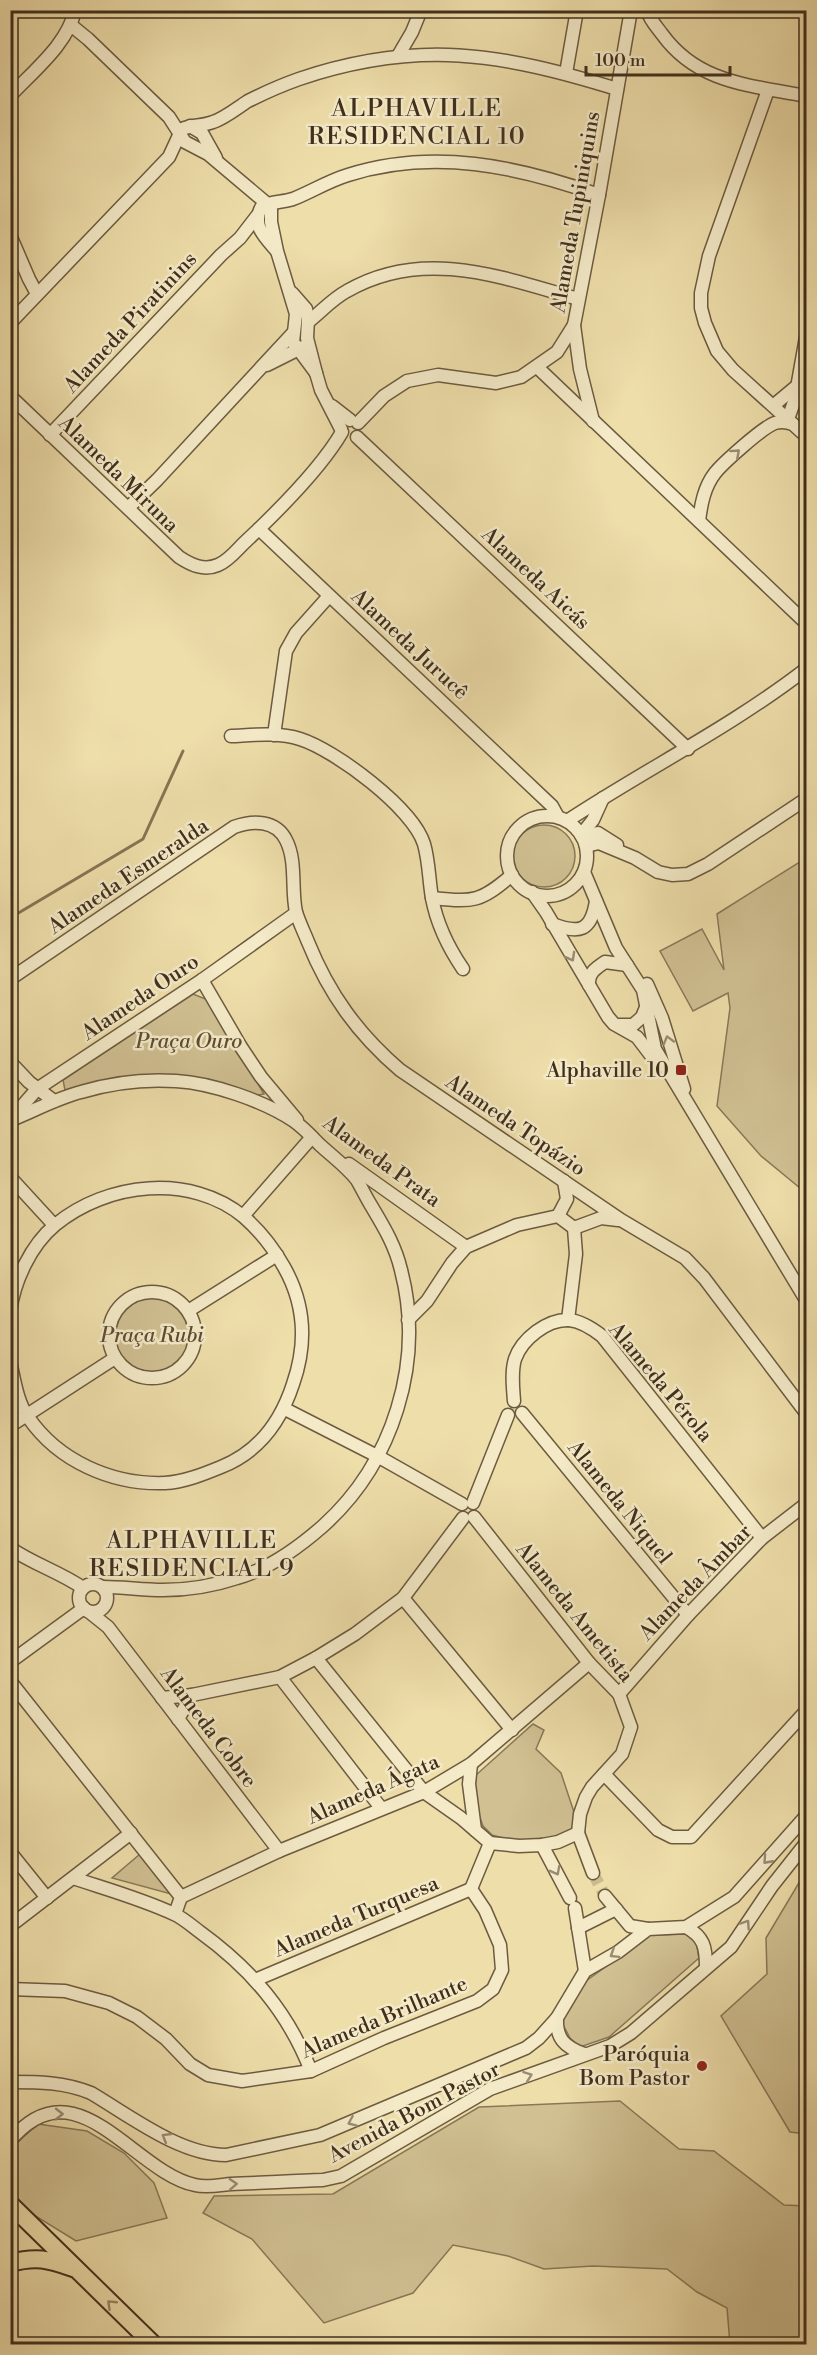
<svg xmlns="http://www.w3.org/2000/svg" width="817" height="2355" font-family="'Libre Bodoni',serif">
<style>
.green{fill:#d0c092;stroke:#887858;stroke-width:1.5}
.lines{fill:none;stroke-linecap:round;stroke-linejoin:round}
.stream{stroke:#857455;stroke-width:3}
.minor-tunnel{stroke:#cbbb8e;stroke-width:12;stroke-dasharray:12 6;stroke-linecap:butt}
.minor-casing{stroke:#6c5b40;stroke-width:15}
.major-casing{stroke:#402f1d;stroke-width:20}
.minor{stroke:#f4eac8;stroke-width:12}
.major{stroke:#eedeaa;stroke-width:16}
.oneway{stroke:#9a8c72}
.oneway2{stroke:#978664}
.poi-dot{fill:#8f2418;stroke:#f4eac8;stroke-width:2}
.labels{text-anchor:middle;stroke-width:5;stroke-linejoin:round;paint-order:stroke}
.street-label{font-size:21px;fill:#402f1d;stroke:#f4eac8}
.park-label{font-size:21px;font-style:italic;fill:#5d4c34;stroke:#f4eac8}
.poi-label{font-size:21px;fill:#402f1d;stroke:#f4eac8;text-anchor:end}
.quarter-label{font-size:24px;letter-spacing:1.5px;fill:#402f1d;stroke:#f4eac8}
</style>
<rect width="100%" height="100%" fill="#eedeaa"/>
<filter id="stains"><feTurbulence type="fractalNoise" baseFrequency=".00333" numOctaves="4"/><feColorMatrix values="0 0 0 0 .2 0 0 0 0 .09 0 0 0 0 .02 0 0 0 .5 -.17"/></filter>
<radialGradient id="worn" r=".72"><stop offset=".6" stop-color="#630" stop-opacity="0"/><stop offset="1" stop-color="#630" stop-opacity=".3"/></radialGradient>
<g class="green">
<circle cx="544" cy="856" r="31"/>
<polygon points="806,858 806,1193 761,1156 717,1106 730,1008 728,993 693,1011 660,951 702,929 724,970 717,914"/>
<polygon points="193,994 208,1000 264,1094 253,1096 205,1082 91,1084 65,1090 63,1080"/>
<circle cx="152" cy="1336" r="41"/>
<polygon points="533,1724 544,1730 536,1749 561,1773 574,1812 573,1825 568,1835 550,1843 503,1838 492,1835 483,1826 474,1801 476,1775"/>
<polygon points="140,1854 171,1894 112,1878"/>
<polygon points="806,1871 806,2134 790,2132 721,2016 767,1974 766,1938"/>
<polygon points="690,1934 696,1941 699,1958 609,2037 580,2047 570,2038 561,2021 586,1981 650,1935"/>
<polygon points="620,2101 679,2149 714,2151 784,2205 806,2206 806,2344 730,2344 727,2308 697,2292 667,2269 593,2266 544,2269 508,2256 453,2245 413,2293 324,2323 252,2239 203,2213 214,2196 333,2194 479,2107"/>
<polygon points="38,2124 87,2131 124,2153 154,2183 167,2218 76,2241 29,2212 11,2195 10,2152 12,2147"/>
</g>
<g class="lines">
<polyline class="stream" points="10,918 143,839 183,751"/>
<polyline class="minor-tunnel" points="593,1873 605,1896"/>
<defs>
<g id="minor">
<path d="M647,10C650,20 656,26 662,34C698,84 751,85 806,96"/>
<polyline points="72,26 88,39 169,117 185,142 208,154 271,207 271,222 277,251 296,314 293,342 316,373"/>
<polyline points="398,56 412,32 421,10"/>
<polyline points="566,73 577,10"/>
<polyline points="768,90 709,256 701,293 701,308 705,323 717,351 733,370 806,436"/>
<path d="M10,96C33,71 68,44 75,10"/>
<polyline points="190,126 202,133 216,158"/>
<polyline points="10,235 29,279 37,294"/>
<path d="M276,250C264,236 251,225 262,206C271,202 283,202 293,199C311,192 328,181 348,175C433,148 517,166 599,195"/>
<polyline points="292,293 306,309 308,319 307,338 316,373 321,390 341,429"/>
<path d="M308,322C321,312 332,299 347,291C423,247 501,277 578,299"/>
<path d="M10,323L169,157L182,129C192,125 203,126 213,122C225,118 237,108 248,101C264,93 282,85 299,79C418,39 500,53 617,89"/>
<polyline points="267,365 303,347"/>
<polyline points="537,367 806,623"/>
<path d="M10,396L179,557C191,565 204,571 218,565C228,561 236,551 243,544C275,514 320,470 342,432"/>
<polyline points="774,405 798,385"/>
<polyline points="332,406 350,420"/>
<polyline points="788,419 795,399 806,337"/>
<polyline points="593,421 580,369 574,325 599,195 631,10"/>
<polyline points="358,423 384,396 407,381 438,375 496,383 521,377 557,352 574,325"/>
<polyline points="50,435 221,255 240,238 257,216"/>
<polyline points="357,437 688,749"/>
<polyline points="128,508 157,480 293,333"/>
<path d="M699,521C701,505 704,487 715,473C723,463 763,427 775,423C781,421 787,422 793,424"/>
<polyline points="259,529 552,806 558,817"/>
<polyline points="274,735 286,651 296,633 329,596"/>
<path d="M231,736C254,735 277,732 300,739C335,750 413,808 424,844C429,861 429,881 432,898C437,925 448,947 463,969"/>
<circle cx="547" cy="856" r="40"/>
<path d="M567,821C646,769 731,727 806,669"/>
<polyline points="581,835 593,820 603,798"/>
<polyline points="583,838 598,833 617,845"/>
<polyline points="586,846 599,843 635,858 658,872 672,875 688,874 708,864 806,799"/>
<polyline points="584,872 616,948 643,990 655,1049 806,1300"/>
<polyline points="532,892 546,912 608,1017 614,1024 637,1037 653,1058"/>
<path d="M432,898C474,902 479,903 512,875"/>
<path d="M552,924C579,934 591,932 596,901"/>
<path d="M10,979L234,827C253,820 276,820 286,840C297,861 291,890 296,912C299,922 304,932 308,942C329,994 358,1034 400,1070L621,1220L685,1258L704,1278L806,1413"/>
<polyline points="202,980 241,1047 261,1077 297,1120"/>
<polyline points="647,984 662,1018 684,1089"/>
<path d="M589,985C588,973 596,968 605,962L627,965"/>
<polyline points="619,1025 633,1025 642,1017 647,1005"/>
<polyline points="10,1062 29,1082 54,1101"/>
<polyline points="11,1119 37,1089 202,980 296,913"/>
<path d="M11,1120C34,1111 57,1098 81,1092C111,1083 145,1079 176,1081C212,1083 264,1101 294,1121C304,1128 312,1137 320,1145C332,1156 347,1167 357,1180C361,1187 365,1195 369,1202C382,1224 395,1244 401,1270C425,1362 393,1463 323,1526C298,1548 269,1569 237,1578C213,1586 188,1590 163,1590C143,1590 123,1587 103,1587"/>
<polyline points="349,1164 466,1247"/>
<polyline points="10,1177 54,1225"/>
<polyline points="243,1216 312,1137"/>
<polyline points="558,1216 567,1199 564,1181"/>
<circle cx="152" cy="1335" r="43"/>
<polyline points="188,1311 277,1255"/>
<path d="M10,1312C14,1281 31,1245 55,1225C107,1182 191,1173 244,1217C260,1231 274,1249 284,1267C305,1304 307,1344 293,1384C281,1421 259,1452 221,1467C204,1474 184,1482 165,1483C112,1485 58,1461 28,1417C17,1402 14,1378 10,1361"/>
<polyline points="408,1320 427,1301 452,1263 466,1247 517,1225 558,1216 574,1228 601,1218 618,1220"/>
<polyline points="568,1320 576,1254 574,1228"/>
<path d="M514,1401C513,1387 511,1372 515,1359C522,1339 547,1319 569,1320C580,1321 593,1329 602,1336L762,1538"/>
<polyline points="285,1409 379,1457 462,1504"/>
<polyline points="522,1413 688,1615"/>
<polyline points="10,1426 115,1358"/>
<polyline points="473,1503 508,1415"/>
<path d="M10,1548C33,1564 60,1572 83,1588"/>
<circle cx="93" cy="1598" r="14"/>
<polyline points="403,1598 512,1730"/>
<polyline points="88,1611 108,1627 279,1851"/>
<polyline points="316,1658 424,1792 461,1818 490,1843 519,1846 542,1845 558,1842 578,1833 580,1814 586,1797 592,1787 622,1754 631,1727 619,1694 589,1663 474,1517"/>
<polyline points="10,1662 84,1608"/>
<polyline points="280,1677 381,1808"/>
<polyline points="10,1681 181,1897 175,1914"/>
<polyline points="619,1694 688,1615 762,1538 806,1504"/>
<polyline points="162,1698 192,1695 280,1677 316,1658 355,1634 403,1598 463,1518"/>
<polyline points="178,1719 192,1695"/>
<polyline points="471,1764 469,1784 475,1830"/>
<polyline points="604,1774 658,1830 672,1837 691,1837 806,1711"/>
<polyline points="578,1833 593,1873"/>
<polyline points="542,1845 570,1898"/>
<polyline points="10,1852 47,1898"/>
<path d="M73,1878C106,1889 142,1899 174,1914C183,1918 192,1926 200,1932C251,1969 288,2012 311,2071"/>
<polyline points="605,1896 630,1926 648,1929"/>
<polyline points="181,1897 279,1851 424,1792 471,1764 589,1663"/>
<polyline points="575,1908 585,1971"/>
<polyline points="10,1926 131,1833"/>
<path d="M686,1927C704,1937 706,1947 706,1967"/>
<polyline points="578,1928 616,1909"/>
<polyline points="255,1980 471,1889"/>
<polyline points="10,1989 65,1991 109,2003 137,2017 166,2039 190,2064 208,2075 242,2081 311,2071 384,2038 477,2001 493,1989 502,1970 500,1945 485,1910 471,1889 490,1843"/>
<path d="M557,2018C556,2039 565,2047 584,2054"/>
<path d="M10,2082C39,2082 64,2082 91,2093C130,2116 180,2155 226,2155L320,2135L526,2048L539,2038L557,2018L585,1971L618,1952L648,1929L686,1927L734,1897L806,1816"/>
<path d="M10,2141C76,2061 133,2172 195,2185C206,2188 220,2185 231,2184C262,2183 292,2181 323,2180L341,2176L490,2089L610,2046L631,2033L731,1947L772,1886L806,1843"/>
</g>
<g id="major">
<polyline points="10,2204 153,2344"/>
<path d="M10,2263C36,2256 48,2259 73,2268"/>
</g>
</defs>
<use href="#minor" class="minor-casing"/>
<use href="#major" class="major-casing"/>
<use href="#minor" class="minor"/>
<use href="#major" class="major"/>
</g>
<defs><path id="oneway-chevron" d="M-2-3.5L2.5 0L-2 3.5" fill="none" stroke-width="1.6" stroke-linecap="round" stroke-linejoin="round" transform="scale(1.5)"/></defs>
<g class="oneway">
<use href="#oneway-chevron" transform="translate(736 453) rotate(-42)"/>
<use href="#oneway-chevron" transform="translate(571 957) rotate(61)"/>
<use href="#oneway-chevron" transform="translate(668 1040) rotate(-106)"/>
<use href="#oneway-chevron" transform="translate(767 1860) rotate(132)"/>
<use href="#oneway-chevron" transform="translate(556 1871) rotate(62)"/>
<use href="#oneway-chevron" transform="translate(746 1924) rotate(-56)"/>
<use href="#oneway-chevron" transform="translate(614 1954) rotate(148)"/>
<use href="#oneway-chevron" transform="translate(528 2076) rotate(-20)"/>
<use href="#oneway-chevron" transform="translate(59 2114)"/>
<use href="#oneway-chevron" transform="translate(352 2122) rotate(157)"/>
<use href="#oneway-chevron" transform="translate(166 2137) rotate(-149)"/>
<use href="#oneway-chevron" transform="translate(233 2184) rotate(-3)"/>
</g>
<use class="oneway2" href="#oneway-chevron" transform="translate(111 2304) rotate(-136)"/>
<g class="poi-dot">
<rect x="675" y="1064" width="12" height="12" rx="3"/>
<circle cx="702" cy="2066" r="6"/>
</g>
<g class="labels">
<g class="street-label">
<text transform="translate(575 212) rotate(-80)" y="7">Alameda Tupiniquins</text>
<text transform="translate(130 322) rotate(-47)" y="7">Alameda Piratinins</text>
<text transform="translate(119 474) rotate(44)" y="7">Alameda Miruna</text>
<text transform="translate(536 578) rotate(43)" y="7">Alameda Aicás</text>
<text transform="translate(410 644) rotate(43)" y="7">Alameda Jurucê</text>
<text transform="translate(128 876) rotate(-34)" y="7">Alameda Esmeralda</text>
<text transform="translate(140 997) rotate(-34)" y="7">Alameda Ouro</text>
<text transform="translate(516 1125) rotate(34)" y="7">Alameda Topázio</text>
<text transform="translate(382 1161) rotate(36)" y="7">Alameda Prata</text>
<text transform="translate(661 1382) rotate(50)" y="7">Alameda Pérola</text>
<text transform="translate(620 1502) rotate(51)" y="7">Alameda Niquel</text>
<text transform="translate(695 1582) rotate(-46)" y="7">Alameda Âmbar</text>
<text transform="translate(575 1612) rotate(51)" y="7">Alameda Ametista</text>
<text transform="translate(209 1727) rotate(53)" y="7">Alameda Cobre</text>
<text transform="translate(373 1789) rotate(-24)" y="7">Alameda Ágata</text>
<text transform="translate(356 1916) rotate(-23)" y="7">Alameda Turquesa</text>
<text transform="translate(384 2017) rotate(-23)" y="7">Alameda Brilhante</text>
<text transform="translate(414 2112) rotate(-28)" y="7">Avenida Bom Pastor</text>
</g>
<g class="park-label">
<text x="189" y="1048">Praça Ouro</text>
<text x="152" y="1342">Praça Rubi</text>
</g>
<g class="poi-label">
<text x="669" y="1077">Alphaville 10</text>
<text x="690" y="2061">Paróquia<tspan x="690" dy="24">Bom Pastor</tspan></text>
</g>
<g class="quarter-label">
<text x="417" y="116">ALPHAVILLE<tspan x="417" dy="28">RESIDENCIAL 10</tspan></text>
<text x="192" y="1548">ALPHAVILLE<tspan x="192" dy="28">RESIDENCIAL 9</tspan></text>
</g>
</g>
<rect width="817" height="2355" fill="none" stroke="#eedeaa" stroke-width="36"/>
<rect x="12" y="12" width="793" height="2331" fill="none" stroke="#402f1d" stroke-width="3"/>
<rect x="18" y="18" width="781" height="2319" fill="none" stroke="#402f1d" stroke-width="1.5"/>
<path d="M586 66v9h144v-9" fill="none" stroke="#402f1d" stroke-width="3"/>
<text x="595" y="66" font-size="18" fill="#402f1d" stroke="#f4eac8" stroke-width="4.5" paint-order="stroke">100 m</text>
<rect width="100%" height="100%" filter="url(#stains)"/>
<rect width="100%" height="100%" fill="url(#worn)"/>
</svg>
